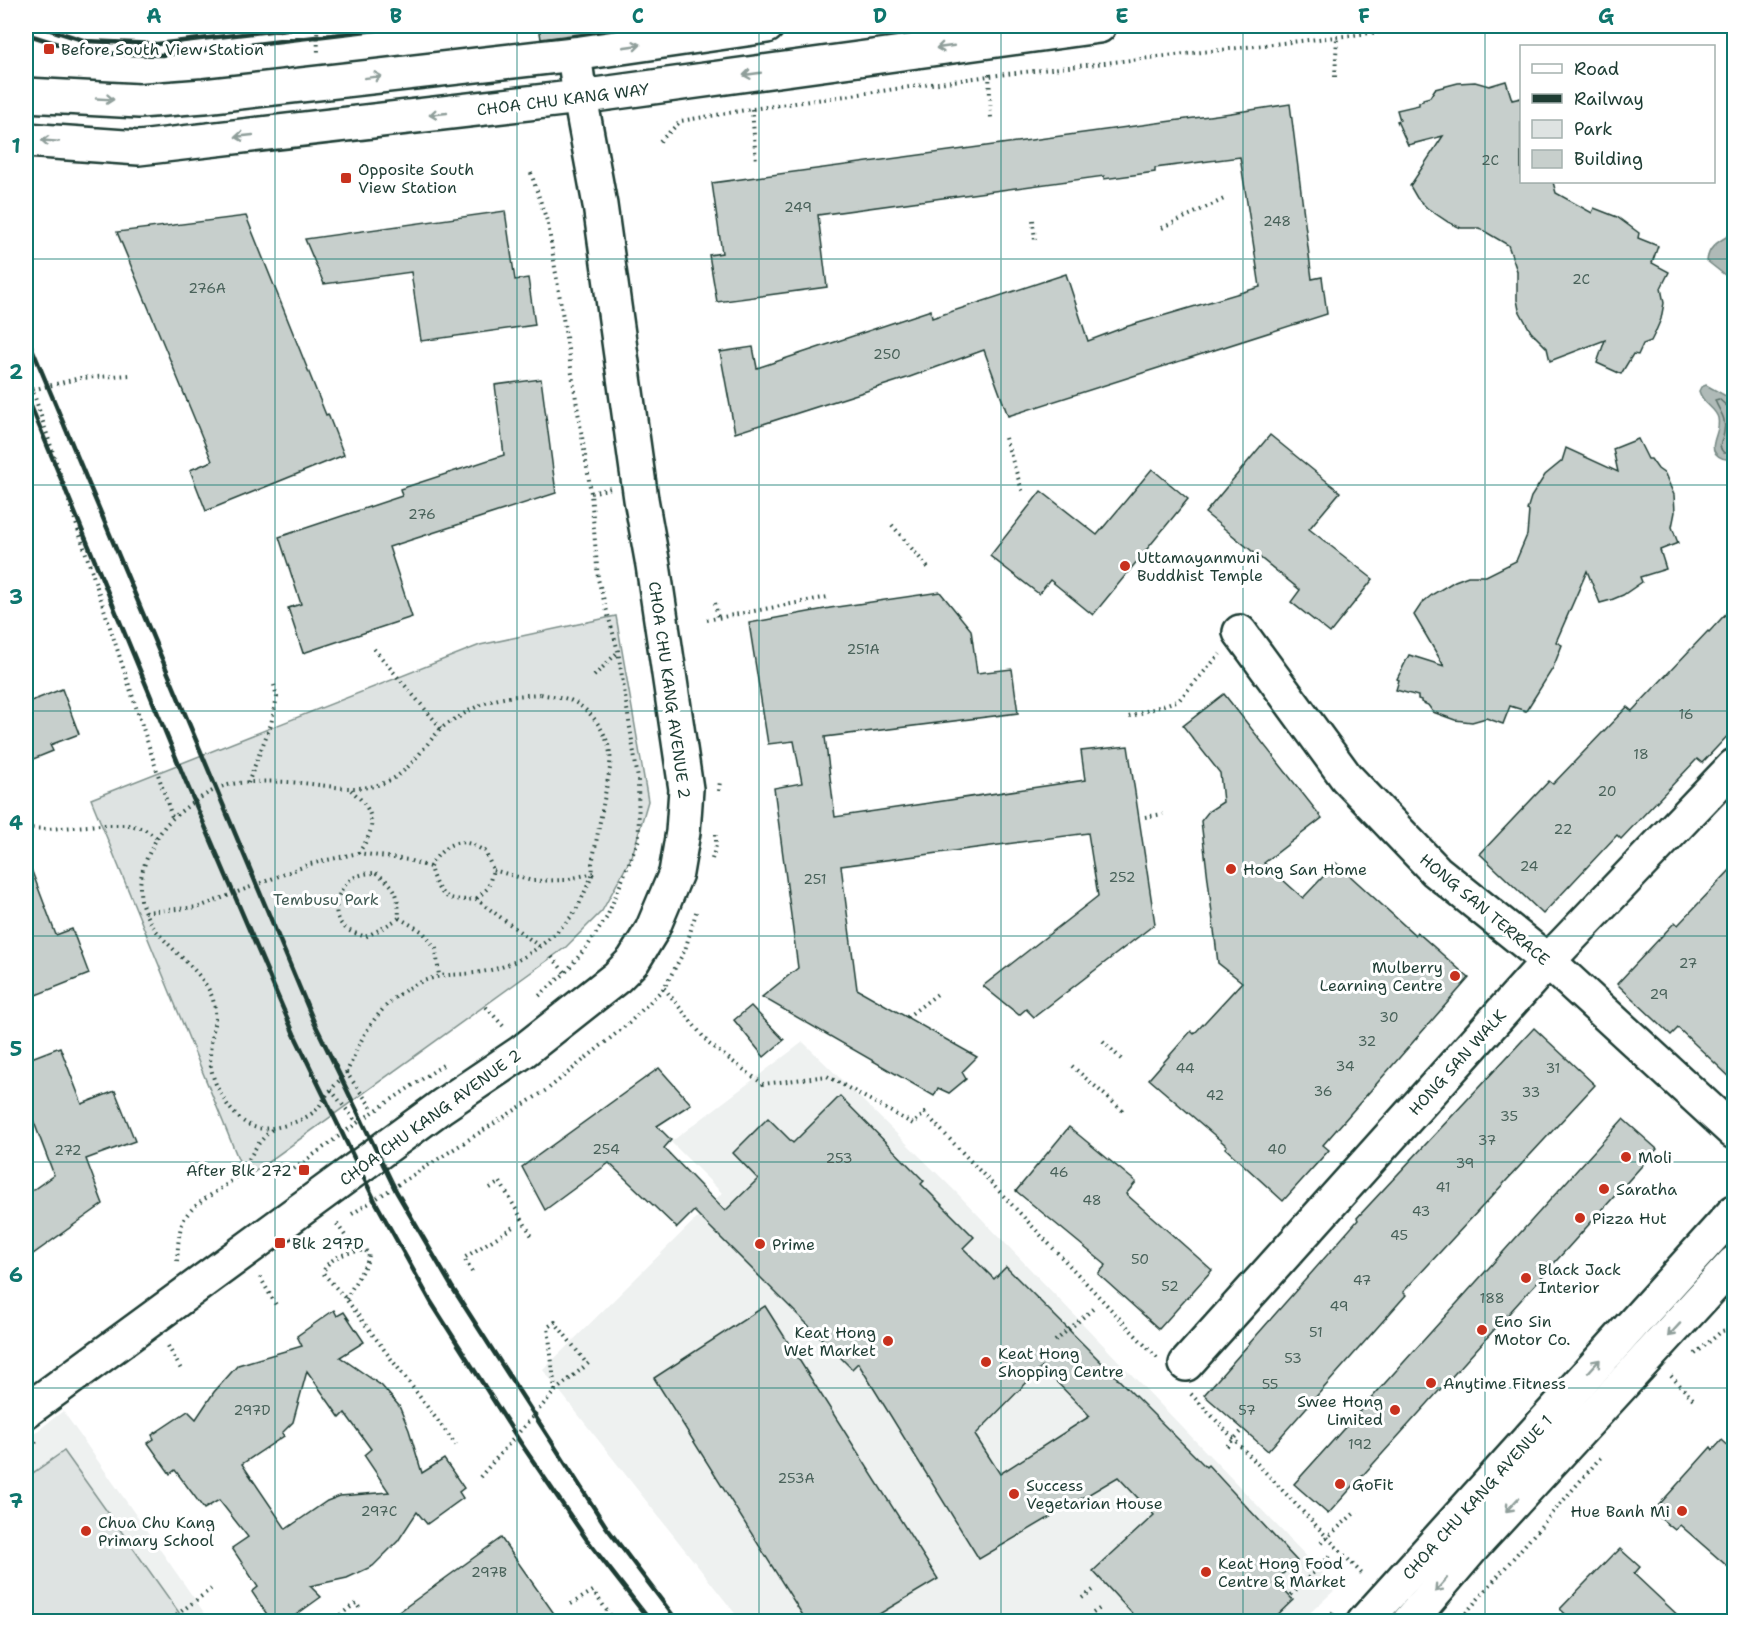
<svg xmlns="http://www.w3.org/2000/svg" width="1760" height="1647" font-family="'Shantell Sans',sans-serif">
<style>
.built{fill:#eef1f0}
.green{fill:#dee3e2;stroke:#7e908b;stroke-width:1.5}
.water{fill:#afbab7;stroke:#758883;stroke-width:1.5}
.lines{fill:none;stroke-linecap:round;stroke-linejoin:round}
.shore{stroke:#596f68;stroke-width:1.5}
.building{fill:#c7cfcc;stroke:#1f3d34;stroke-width:1.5;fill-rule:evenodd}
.street-casing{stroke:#1f3d34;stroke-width:38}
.secondary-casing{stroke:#1f3d34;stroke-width:38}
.path{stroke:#1f3d34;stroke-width:4;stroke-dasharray:1.5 4.5;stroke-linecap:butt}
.street{stroke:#fff;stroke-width:33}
.secondary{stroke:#fff;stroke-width:33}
.rail{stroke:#1f3d34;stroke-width:4.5}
.oneway{stroke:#8f9e9a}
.grid{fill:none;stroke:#0f766e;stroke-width:1.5;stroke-opacity:0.55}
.poi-dot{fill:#c8321e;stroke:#fff;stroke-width:2}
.labels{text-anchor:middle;stroke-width:6;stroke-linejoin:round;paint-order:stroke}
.number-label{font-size:14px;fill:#49625a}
.poi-label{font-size:16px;fill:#1f3d34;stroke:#fff;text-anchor:start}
.street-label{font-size:16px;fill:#1f3d34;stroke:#fff}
.park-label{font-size:16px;fill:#455e57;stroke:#fff}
.neatline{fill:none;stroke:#0f766e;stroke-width:2}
.grid-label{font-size:20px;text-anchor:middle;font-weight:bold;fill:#0f766e}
</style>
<rect width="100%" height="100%" fill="#fff"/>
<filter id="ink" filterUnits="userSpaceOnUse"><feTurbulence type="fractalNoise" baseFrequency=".0167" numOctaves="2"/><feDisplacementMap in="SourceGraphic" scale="12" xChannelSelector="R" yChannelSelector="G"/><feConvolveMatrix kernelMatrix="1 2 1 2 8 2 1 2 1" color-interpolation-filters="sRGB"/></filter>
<g filter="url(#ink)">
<g class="built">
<polygon points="803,1042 955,1191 1337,1588 1301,1621 741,1621 543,1370 722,1193 671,1142"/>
<polygon points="63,1411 210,1621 26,1622 26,1440"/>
</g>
<g class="green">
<polygon points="616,616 648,801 632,856 602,911 566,947 246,1178 91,799 480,645"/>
<polygon points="64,1451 185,1621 26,1621 26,1478"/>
</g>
<g class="water">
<path d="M1728,236H1734V303L1733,286L1726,276L1707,261C1708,248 1717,242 1728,236Z"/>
<path d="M1706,385L1726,396L1732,403C1734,421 1735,439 1734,458C1724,462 1710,455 1714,442C1716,433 1720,428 1718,418C1715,407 1703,405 1699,391L1701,387Z"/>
</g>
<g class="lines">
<path class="shore" d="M1734,409L1729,408L1719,399L1715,400C1719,412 1727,417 1724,432C1723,442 1716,445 1724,453H1734"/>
</g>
<g class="building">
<polygon points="539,26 617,26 617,29 541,39"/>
<polygon points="1506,81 1512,100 1521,98 1521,182 1553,182 1556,193 1592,213 1594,208 1617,217 1639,233 1638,238 1658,246 1652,263 1669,272 1661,288 1664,303 1661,319 1655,333 1651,341 1643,344 1638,355 1633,354 1621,374 1597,363 1605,340 1550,361 1547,348 1531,332 1519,310 1517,300 1517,271 1508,245 1479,228 1461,228 1448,222 1427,208 1417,198 1410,186 1443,136 1408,145 1397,121 1400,120 1397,110 1419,105 1419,102 1423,101 1423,99 1430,97 1435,89 1458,83 1475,82 1489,86"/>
<polygon points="1290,104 1312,279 1322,277 1327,314 1008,416 984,350 907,378 735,433 720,352 753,347 757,368 931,310 932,318 1066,274 1088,341 1125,327 1260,287 1240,157 1155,168 1155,172 1104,179 1104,176 818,215 827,287 717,302 709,255 722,253 712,183 1231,113"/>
<polygon points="505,211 515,280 528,278 535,325 421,341 411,272 324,284 305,239"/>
<polygon points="246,216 326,415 328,414 344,455 206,511 190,470 212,461 117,232"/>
<polygon points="541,379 556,493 389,547 412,617 303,653 288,608 301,604 279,537 402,496 400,489 504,455 495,385"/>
<polygon points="1270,435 1340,492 1309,529 1373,579 1330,633 1291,602 1300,590 1205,513"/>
<polygon points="1638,439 1648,459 1651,459 1658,469 1665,474 1674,495 1675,512 1672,527 1678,543 1660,550 1666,569 1640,577 1642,582 1623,595 1611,600 1600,603 1587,571 1556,642 1562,645 1553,668 1526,711 1510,706 1503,724 1486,718 1472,722 1455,720 1433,712 1428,705 1421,702 1421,700 1418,699 1418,696 1396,690 1399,680 1397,679 1409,655 1444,666 1414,615 1422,603 1433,594 1455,581 1468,576 1486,576 1516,561 1527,535 1529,511 1527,510 1531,497 1545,475 1562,461 1566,448 1618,472 1613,449"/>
<polygon points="1152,469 1188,499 1093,615 1050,580 1039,594 990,556 1041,491 1097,535"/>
<polygon points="940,592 971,630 977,673 1012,669 1018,713 825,737 835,817 1085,780 1081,751 1128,746 1155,924 1034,1017 1026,1009 1019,1015 983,986 1098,896 1088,833 841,866 857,989 977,1057 962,1072 966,1079 949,1093 938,1088 934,1096 762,997 798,968 774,788 802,783 794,741 768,744 749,623 830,608"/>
<polygon points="1734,605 1734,729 1702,763 1697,759 1621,839 1617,835 1543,914 1480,854 1549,781 1553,784 1627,707 1632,711 1708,631 1709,632"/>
<polygon points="62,689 79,734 50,745 53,751 26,762 26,703"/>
<polygon points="1224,694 1322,818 1264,863 1303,898 1336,863 1415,935 1417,932 1469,978 1323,1145 1329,1150 1283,1201 1225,1148 1227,1146 1149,1079 1191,1031 1194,1034 1242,982 1218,963 1201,821 1209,811 1223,802 1220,773 1183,726"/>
<polygon points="26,861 28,861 56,935 72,929 89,974 26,999"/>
<polygon points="1734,866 1734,1081 1678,1028 1671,1035 1617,984 1675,922 1678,925"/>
<polygon points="751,1006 784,1040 764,1057 734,1020"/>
<polygon points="1534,1028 1595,1085 1403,1292 1406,1295 1268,1451 1204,1395 1358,1220 1357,1218"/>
<polygon points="60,1047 82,1104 115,1091 135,1141 86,1159 103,1204 26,1259 26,1195 54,1175 26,1101 26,1060"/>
<path d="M659,1068L691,1104L657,1126L671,1140L664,1148L725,1211L758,1179L733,1153L768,1118L793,1143L840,1096L924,1181L921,1184L974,1237L963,1248L994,1279L1006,1267L1206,1467L1208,1465L1297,1561L1275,1581L1293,1600L1270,1622H1140L1093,1571L1154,1515L1118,1477L979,1559L858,1363L852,1369L694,1211L677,1228L609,1163L545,1210L522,1167ZM1042,1367L1090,1416L1000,1474L975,1435Z"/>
<polygon points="1623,1119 1657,1149 1328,1514 1294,1484"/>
<polygon points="1069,1127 1136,1182 1126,1194 1212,1270 1159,1329 1098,1274 1106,1265 1016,1191"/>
<polygon points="765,1306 938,1579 866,1622 807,1622 654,1378"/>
<path d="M334,1310L337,1316L344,1312L364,1342L340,1357L382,1386L399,1406L409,1430L422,1473L444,1459L464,1488L459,1492L463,1498L427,1524L417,1512L398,1541L373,1566L347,1578L310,1586L321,1597L286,1622H272L252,1592L258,1587L232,1548L248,1537L219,1500L204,1509L175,1470L170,1474L148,1443L154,1439L152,1435L188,1411L196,1419L214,1392L238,1365L302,1346L297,1336ZM307,1371L340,1418L345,1413L371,1449L364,1455L389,1492L340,1496L327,1501L286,1529L242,1464L284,1436L282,1433L293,1422Z"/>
<polygon points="1722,1440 1734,1451 1734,1572 1680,1525 1675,1530 1655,1514 1660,1508 1658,1506 1694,1466 1711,1447 1713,1450"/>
<polygon points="501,1538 560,1622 385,1622"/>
<polygon points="1620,1549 1640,1567 1634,1574 1685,1622 1574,1622 1560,1609 1614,1553 1615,1554"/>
</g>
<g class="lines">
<defs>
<g id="street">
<polyline points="1240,632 1346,777 1436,871 1548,961 1734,1132"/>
<polyline points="1186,1364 1548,961 1734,766"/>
<polyline points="26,1411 442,1106 522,1052 617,977 633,961 652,930 676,873 683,832 686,789 653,565 641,499 600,205 580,97 574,54"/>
</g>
<g id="secondary">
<polyline points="26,95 139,101 204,96 574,54 767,26"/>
<polyline points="26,140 139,148 580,97 1099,26"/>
<polyline points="1364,1622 1734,1212"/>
<polyline points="1409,1622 1472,1548 1734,1263"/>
</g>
</defs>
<use href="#street" class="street-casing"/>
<use href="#secondary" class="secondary-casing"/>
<g class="path">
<polyline points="317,26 318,53"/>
<polyline points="989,74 991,118"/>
<polyline points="1335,77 1337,37"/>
<polyline points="752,109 756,162"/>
<polyline points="660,141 681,121 752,109 989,76 1380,32 1427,26"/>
<polyline points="531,173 548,224 591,493 598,579 618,651 638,779 639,839 607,917 589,944 565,973 539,996"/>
<polyline points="1033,220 1035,241"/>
<polyline points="1162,228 1224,199"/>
<polyline points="26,370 172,817"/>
<polyline points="26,399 32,390 80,378 130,375"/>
<polyline points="1005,438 1023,493"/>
<polyline points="591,493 611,488"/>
<polyline points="892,525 929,569"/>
<polyline points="715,603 718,618"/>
<polyline points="707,620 828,597"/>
<polyline points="374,649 441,728"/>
<polyline points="594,676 618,652"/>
<path d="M541,694C548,696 557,696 564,698C587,704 607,730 610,754C611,758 610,764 610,768L592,864C594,873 591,878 587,887C582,898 577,911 569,919C551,940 525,960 498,968C483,973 465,974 449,975C408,979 378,1007 360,1043C355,1052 352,1062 347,1071C343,1078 336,1083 331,1090C325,1096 322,1104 316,1110C305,1121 274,1131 258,1128C235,1124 214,1089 211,1067C208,1052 213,1034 215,1018C219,965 140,945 140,889C140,867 153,843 165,826C172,818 180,812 188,806C198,799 209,792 221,787C239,780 280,781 301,783C330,785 357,794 386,782C409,773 422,748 439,731C444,725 452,721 459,717C487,698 508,696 541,694Z"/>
<polyline points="1129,717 1179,700 1220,654"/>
<polyline points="248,783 271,724 277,697 274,685"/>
<path d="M351,790C356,795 363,801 367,808C377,825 368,840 358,853"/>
<polyline points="719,791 720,780"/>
<polyline points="1145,817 1163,814"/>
<polyline points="26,828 48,829 101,825 130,825 144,829 157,838"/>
<polyline points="712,859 716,846 716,834"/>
<path d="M430,867C437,854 451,839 467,843C473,844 480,849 485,851L493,870L488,888L476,899"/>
<polyline points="493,870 532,881 565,880 594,873"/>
<path d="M376,873C397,888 398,892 399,918L381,929L365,937C359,934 352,933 347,929C330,918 335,893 349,881C356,875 366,873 376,873Z"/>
<path d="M145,912L199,907L310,864L358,853L408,860L430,867C438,896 446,902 476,899L539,946"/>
<polyline points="399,918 423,932 436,949 439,976"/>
<polyline points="552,957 565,973"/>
<polyline points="664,988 709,1044 763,1084 827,1076 913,1124 925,1113 1157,1358"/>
<polyline points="486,1007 504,1027"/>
<polyline points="907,1017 940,992"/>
<polyline points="1103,1041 1122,1060"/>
<polyline points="1072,1066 1123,1111"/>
<polyline points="346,1072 374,1111"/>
<polyline points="331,1090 357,1123"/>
<polyline points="294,1169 357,1123 446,1063"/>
<polyline points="490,1188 500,1182 533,1238"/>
<polyline points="352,1214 548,1089 629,1023 664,988 685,950 697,909"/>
<polyline points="337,1224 356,1251"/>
<path d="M177,1261C178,1250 178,1235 182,1224C189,1203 222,1191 237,1176C245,1168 249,1158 255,1149C260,1141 267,1134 274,1128"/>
<polyline points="472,1272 464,1258 513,1227"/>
<polyline points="260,1277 276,1305"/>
<path d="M346,1299L368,1260L369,1254L365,1250C350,1252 328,1256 323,1273L346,1299L456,1445"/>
<polyline points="1055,1341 1093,1309"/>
<polyline points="168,1346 182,1371"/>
<polyline points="1695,1354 1722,1331 1734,1328"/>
<polyline points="1671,1376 1693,1399"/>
<polyline points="555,1391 548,1327 555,1322 587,1364"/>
<polyline points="1191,1394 1364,1576"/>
<polyline points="1227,1446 1242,1431"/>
<polyline points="26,1450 37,1441"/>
<polyline points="480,1477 555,1391 590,1362"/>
<polyline points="1321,1543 1357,1511"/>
<polyline points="1291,1595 1330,1556"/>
<polyline points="1082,1598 1093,1590"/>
<polyline points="571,1604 593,1591 615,1622"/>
<polyline points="1093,1613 1102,1607"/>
<polyline points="340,1615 356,1603 360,1609"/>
<polyline points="167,1622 211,1589"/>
<polyline points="1324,1622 1335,1610"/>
<polyline points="1458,1622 1601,1457"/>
</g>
<use href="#street" class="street"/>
<use href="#secondary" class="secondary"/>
<g class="rail">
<polyline points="38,26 86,41 157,44 313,26"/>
<polyline points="26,34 86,53 162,55 410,26"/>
<polyline points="26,334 314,1022 396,1191 452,1287 607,1528 678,1622"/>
<polyline points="26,394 186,782 294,1034 375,1201 431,1302 520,1442 587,1540 651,1622"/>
</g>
</g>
<defs><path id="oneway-shaft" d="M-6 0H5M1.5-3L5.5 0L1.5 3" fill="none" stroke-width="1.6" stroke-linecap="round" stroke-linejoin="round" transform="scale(1.5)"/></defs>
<g class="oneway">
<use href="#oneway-shaft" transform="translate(632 46) rotate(-8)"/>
<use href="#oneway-shaft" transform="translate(945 47) rotate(172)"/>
<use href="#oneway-shaft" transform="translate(752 74) rotate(172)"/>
<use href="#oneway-shaft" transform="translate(373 77) rotate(-7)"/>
<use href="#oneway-shaft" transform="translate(105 99) rotate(3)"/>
<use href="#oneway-shaft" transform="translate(438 114) rotate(174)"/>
<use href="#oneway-shaft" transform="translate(244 136) rotate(174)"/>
<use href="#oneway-shaft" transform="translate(50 141) rotate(-176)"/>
<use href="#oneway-shaft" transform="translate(1674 1330) rotate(133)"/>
<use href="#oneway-shaft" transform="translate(1594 1366) rotate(-48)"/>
<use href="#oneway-shaft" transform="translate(1512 1505) rotate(133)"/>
<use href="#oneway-shaft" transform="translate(1441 1585) rotate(131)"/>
</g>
</g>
<path class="grid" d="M275,26V1622M517,26V1622M759,26V1622M1001,26V1622M1243,26V1622M1485,26V1622M26,259H1734M26,485H1734M26,711H1734M26,936H1734M26,1162H1734M26,1388H1734"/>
<g class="poi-dot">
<rect x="43" y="43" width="12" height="12" rx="3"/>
<rect x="340" y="172" width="12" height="12" rx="3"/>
<circle cx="1125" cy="566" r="6"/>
<circle cx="1231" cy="869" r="6"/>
<circle cx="1455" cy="976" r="6"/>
<circle cx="1626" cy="1157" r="6"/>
<rect x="298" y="1164" width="12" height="12" rx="3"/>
<circle cx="1604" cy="1189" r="6"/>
<circle cx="1580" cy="1218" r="6"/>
<rect x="274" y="1237" width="12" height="12" rx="3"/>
<circle cx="760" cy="1244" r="6"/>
<circle cx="1526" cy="1278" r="6"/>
<circle cx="1482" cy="1330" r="6"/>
<circle cx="888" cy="1341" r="6"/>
<circle cx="986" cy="1362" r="6"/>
<circle cx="1431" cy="1383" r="6"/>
<circle cx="1395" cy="1410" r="6"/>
<circle cx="1340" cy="1484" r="6"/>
<circle cx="1014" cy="1494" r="6"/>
<circle cx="1682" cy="1511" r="6"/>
<circle cx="86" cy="1531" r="6"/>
<circle cx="1206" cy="1572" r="6"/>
</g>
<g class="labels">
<g class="number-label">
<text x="1490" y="165">2C</text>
<text x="798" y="212">249</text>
<text x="1277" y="226">248</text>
<text x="1581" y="284">2C</text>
<text x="207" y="293">276A</text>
<text x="887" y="359">250</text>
<text x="422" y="519">276</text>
<text x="863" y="654">251A</text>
<text x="1686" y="719">16</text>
<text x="1641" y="759">18</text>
<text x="1607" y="796">20</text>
<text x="1563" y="834">22</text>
<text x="1529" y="871">24</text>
<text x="1122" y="882">252</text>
<text x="815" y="884">251</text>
<text x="1688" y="968">27</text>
<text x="1659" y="999">29</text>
<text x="1389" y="1022">30</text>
<text x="1367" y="1046">32</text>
<text x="1345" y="1071">34</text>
<text x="1185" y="1073">44</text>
<text x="1553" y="1073">31</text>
<text x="1323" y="1096">36</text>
<text x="1531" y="1097">33</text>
<text x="1215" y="1100">42</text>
<text x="1509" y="1121">35</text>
<text x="1487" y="1145">37</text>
<text x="606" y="1154">254</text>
<text x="1277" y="1154">40</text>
<text x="68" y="1155">272</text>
<text x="839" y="1163">253</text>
<text x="1465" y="1168">39</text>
<text x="1059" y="1177">46</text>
<text x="1443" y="1192">41</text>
<text x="1092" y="1205">48</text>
<text x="1421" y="1216">43</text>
<text x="1399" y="1240">45</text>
<text x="1140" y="1264">50</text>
<text x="1362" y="1285">47</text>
<text x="1170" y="1291">52</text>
<text x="1492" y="1303">188</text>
<text x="1339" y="1311">49</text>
<text x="1316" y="1337">51</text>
<text x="1293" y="1363">53</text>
<text x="1270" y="1389">55</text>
<text x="252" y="1415">297D</text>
<text x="1247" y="1415">57</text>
<text x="1360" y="1449">192</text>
<text x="796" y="1483">253A</text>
<text x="379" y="1516">297C</text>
<text x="489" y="1577">297B</text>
</g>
<g class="poi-label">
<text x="61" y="55">Before South View Station</text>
<text x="358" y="175">Opposite South<tspan x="358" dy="18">View Station</tspan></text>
<text x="1137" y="563">Uttamayanmuni<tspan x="1137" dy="18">Buddhist Temple</tspan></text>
<text x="1243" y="875">Hong San Home</text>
<text x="1443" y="973" text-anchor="end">Mulberry<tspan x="1443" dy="18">Learning Centre</tspan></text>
<text x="1638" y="1163">Moli</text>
<text x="292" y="1176" text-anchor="end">After Blk 272</text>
<text x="1616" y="1195">Saratha</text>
<text x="1592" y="1224">Pizza Hut</text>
<text x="292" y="1249">Blk 297D</text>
<text x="772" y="1250">Prime</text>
<text x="1538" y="1275">Black Jack<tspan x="1538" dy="18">Interior</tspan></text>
<text x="1494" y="1327">Eno Sin<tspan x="1494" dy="18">Motor Co.</tspan></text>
<text x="876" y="1338" text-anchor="end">Keat Hong<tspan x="876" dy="18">Wet Market</tspan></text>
<text x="998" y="1359">Keat Hong<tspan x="998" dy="18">Shopping Centre</tspan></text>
<text x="1443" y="1389">Anytime Fitness</text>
<text x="1383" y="1407" text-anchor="end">Swee Hong<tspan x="1383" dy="18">Limited</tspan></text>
<text x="1352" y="1490">GoFit</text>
<text x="1026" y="1491">Success<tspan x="1026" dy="18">Vegetarian House</tspan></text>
<text x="1670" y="1517" text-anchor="end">Hue Banh Mi</text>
<text x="98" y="1528">Chua Chu Kang<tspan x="98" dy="18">Primary School</tspan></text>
<text x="1218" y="1569">Keat Hong Food<tspan x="1218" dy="18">Centre &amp; Market</tspan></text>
</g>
<g class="street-label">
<text transform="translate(563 99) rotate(-7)" y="6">CHOA CHU KANG WAY</text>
<text transform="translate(670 690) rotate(82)" y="6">CHOA CHU KANG AVENUE 2</text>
<text transform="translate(1485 909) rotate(40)" y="6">HONG SAN TERRACE</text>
<text transform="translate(1457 1062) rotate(-48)" y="6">HONG SAN WALK</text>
<text transform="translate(430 1117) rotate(-36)" y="6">CHOA CHU KANG AVENUE 2</text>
<text transform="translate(1477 1497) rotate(-48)" y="6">CHOA CHU KANG AVENUE 1</text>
</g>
<g class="park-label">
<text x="326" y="905">Tembusu Park</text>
</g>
</g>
<rect width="1760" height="1647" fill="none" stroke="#fff" stroke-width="66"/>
<rect x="1520" y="45" width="195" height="138" fill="#ffffff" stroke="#a5b1ae" stroke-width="1.5"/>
<rect x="1532" y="64" width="30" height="9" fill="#ffffff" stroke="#a5b1ae" stroke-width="1.5"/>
<text x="1574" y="75" font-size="18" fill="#1f3d34">Road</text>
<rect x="1532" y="94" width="30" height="9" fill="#1f3d34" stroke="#a5b1ae" stroke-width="1.5"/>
<text x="1574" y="105" font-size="18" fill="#1f3d34">Railway</text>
<rect x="1532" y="120" width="30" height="18" fill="#dee3e2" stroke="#a5b1ae" stroke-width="1.5"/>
<text x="1574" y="135" font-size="18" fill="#1f3d34">Park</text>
<rect x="1532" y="150" width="30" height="18" fill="#c7cfcc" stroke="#a5b1ae" stroke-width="1.5"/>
<text x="1574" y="165" font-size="18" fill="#1f3d34">Building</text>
<rect x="33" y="33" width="1694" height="1581" class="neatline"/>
<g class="grid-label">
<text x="154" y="23">A</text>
<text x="396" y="23">B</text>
<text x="638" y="23">C</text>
<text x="880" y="23">D</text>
<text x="1122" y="23">E</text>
<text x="1364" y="23">F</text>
<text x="1606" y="23">G</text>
<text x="16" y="153">1</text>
<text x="16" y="379">2</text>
<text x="16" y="604">3</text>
<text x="16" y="830">4</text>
<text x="16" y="1056">5</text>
<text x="16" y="1282">6</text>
<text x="16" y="1508">7</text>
</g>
</svg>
